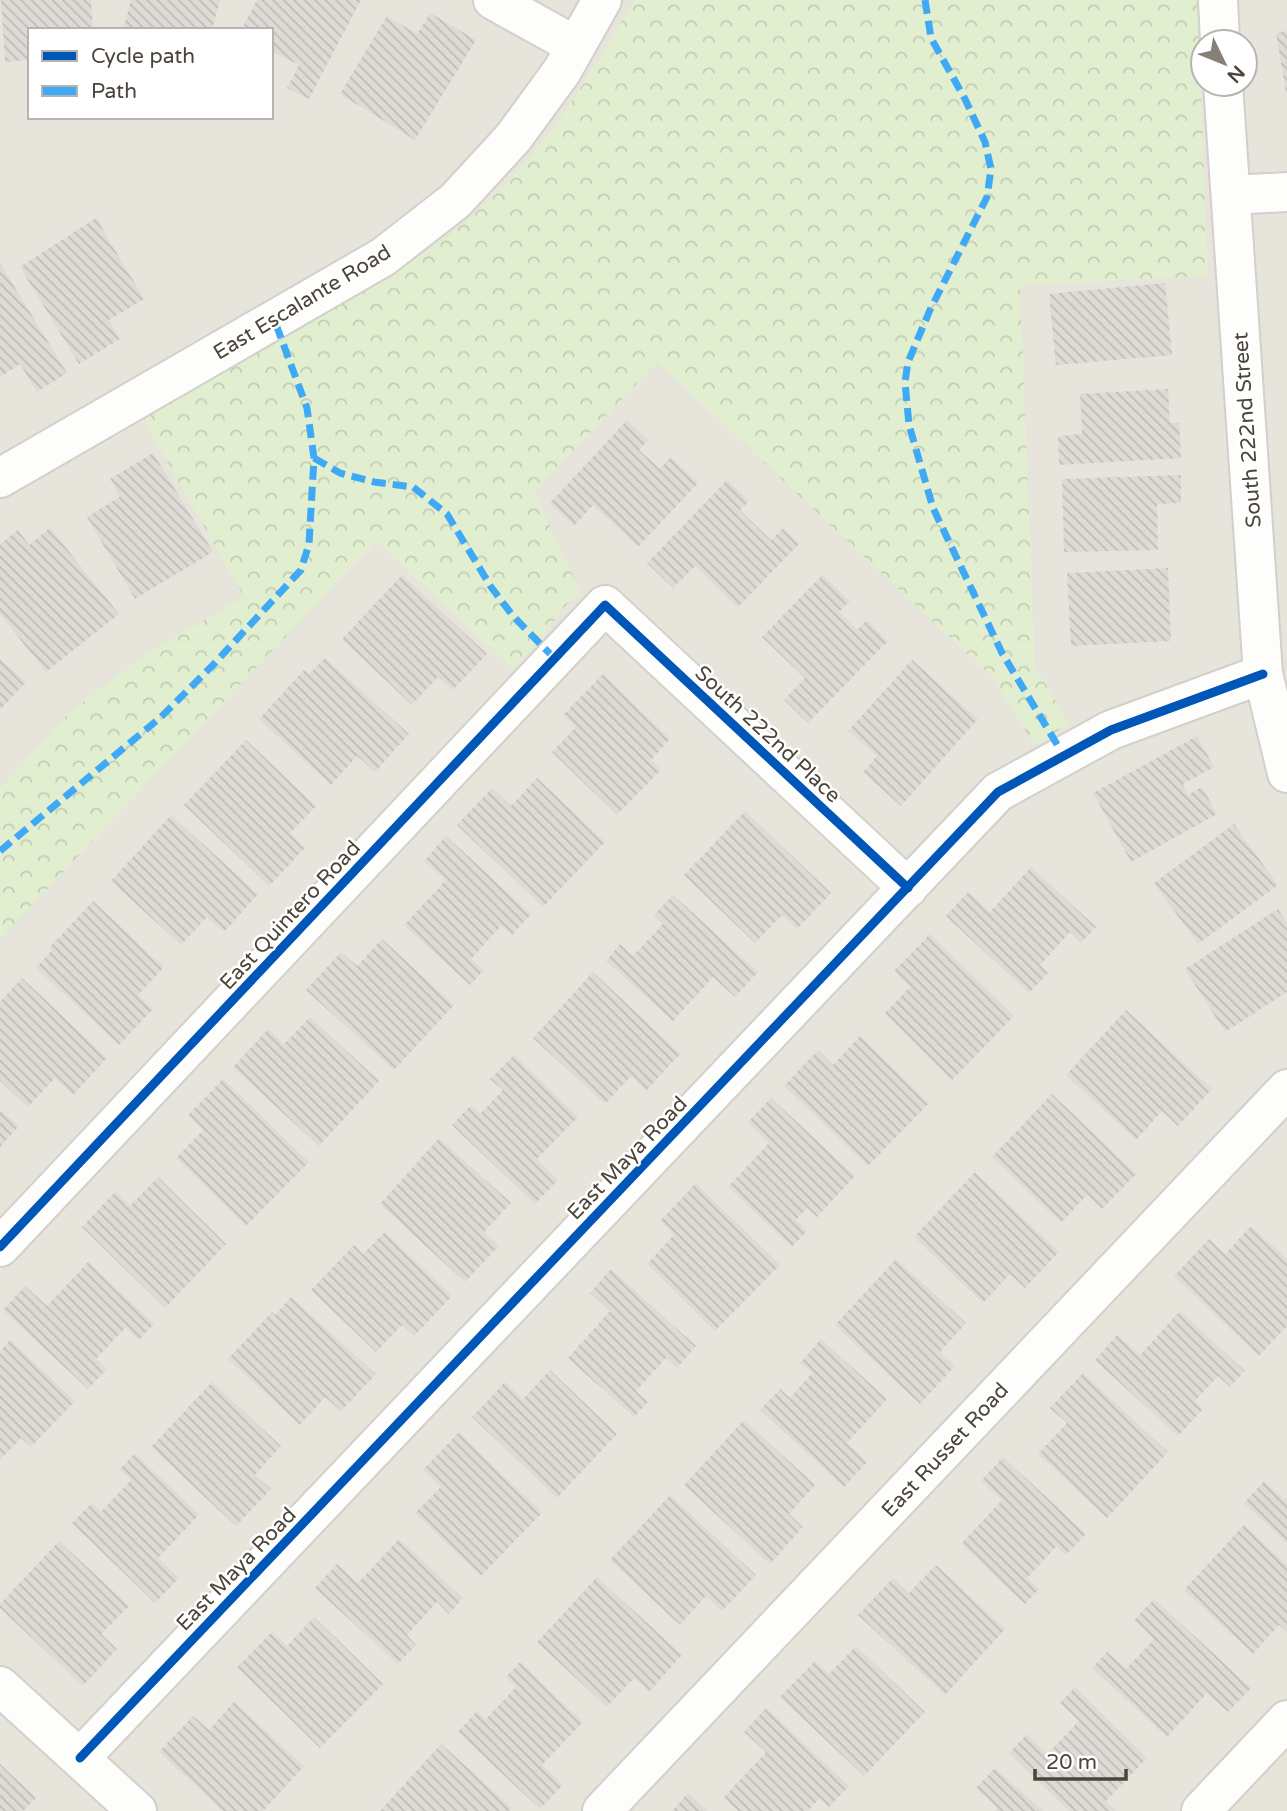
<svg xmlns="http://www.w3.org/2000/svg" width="1287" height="1811" font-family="'Varela Round',sans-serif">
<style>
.residential{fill:#e7e4dc;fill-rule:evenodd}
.forest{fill:url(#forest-crowns)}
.building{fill:url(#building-back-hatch)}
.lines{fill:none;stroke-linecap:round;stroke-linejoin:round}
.minor-casing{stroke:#d2d0cb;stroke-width:42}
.minor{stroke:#fdfdfc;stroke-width:38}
.quiet{stroke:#3fa9f5;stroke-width:7;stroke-dasharray:14 7;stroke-linecap:butt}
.cycleway-casing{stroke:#fff;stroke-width:13}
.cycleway{stroke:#0057b8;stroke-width:9}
.labels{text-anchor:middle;stroke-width:5;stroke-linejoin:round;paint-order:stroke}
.street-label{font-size:21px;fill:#4b4439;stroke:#fff}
</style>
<defs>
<pattern id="forest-crowns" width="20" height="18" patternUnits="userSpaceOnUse" patternTransform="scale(1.75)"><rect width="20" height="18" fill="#e1eecf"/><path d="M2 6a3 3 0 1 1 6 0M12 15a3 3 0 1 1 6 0" fill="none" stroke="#c3cdb2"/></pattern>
<pattern id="building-back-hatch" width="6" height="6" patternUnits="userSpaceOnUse" patternTransform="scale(1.75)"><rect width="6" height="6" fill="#dedbd6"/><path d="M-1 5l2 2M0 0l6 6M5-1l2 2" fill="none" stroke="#c0bdb8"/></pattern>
</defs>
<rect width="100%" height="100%" fill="#f4f2ee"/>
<path class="residential" d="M0,0H1287V1811H0ZM30,30H271V117H30ZM1203,42H1245V84H1203Z"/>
<path class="forest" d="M634,0H1197L1208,276L1020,286L1035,666L1069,724L1034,745L993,678L657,362L534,492L581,593L563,608L545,634L513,669L376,541L0,939V789L69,713L147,653L244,597L142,417C188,390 234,363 280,338C351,300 421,263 480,209C546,150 590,76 634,0Z"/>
<g class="building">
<polygon points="1,0 91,0 93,30 30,30 30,60 5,62"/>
<polygon points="131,0 220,0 212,30 123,30"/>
<polygon points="257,0 361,0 309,99 287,88 299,65 271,51 271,30 241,30"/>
<polygon points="430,13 476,40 415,140 340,94 387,16 417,34"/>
<polygon points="1287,31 1287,92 1286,92 1276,33"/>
<polygon points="96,218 144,299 109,320 120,339 79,364 20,267"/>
<polygon points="0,263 67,373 37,392 20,364 0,377"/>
<polygon points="1165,283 1172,355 1056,365 1049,294"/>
<polygon points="1168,389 1170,423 1179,423 1181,458 1059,465 1058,436 1082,434 1080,394"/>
<polygon points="627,420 648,440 639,450 660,469 671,457 698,483 638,547 593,505 574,526 550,503"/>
<polygon points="153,453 213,552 135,599 87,517 120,497 110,479"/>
<polygon points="1181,475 1181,503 1157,504 1158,550 1064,552 1062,479"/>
<polygon points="727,480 749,501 740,510 771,540 783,528 799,544 738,607 695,566 673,588 647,563"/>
<polygon points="50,528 119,614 46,672 0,614 0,544 18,530 29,545"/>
<polygon points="1168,568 1171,641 1071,646 1067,573"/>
<polygon points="402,575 487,654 453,690 438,677 412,705 342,639"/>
<polygon points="822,575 850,601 839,612 857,630 867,620 888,641 808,723 784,700 805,678 762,637"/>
<polygon points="325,658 409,734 375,772 357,756 331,785 259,719 304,670 309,674"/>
<polygon points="0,659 26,682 0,710"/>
<polygon points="912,660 978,719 901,806 863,772 877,756 848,731"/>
<polygon points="603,674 670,739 651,760 661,770 617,815 552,752 576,727 563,715"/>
<polygon points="1197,736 1214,767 1183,784 1188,795 1202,787 1217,814 1131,862 1093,793"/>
<polygon points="246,740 316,806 290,833 305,848 269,886 184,805"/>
<polygon points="537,778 605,842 543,907 457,825 492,788 511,806"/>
<polygon points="745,811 831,893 797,929 782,915 755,943 684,875"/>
<polygon points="171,815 258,894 224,932 207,917 181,945 111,881"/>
<polygon points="1234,824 1278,885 1198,944 1154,883"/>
<polygon points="446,836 531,914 512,935 501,926 471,959 484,970 470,985 404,925 446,880 424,861"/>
<polygon points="1031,867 1096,927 1081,943 1070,932 1040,965 1048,973 1029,993 946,916 968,892 990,912"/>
<polygon points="673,895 758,972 735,997 713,977 673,1021 606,961 620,944 633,956 663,924 654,915"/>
<polygon points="93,901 164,967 138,995 153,1009 119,1045 36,968 52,950 49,948"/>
<polygon points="1278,909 1287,923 1287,992 1225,1032 1185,969"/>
<polygon points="930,934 1014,1016 952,1080 885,1013 910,987 894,971"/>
<polygon points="382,939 454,1005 394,1070 306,990 341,952 357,966"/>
<polygon points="593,972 680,1054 646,1091 631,1076 605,1104 533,1038"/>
<polygon points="22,978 107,1058 73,1095 55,1078 28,1107 0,1081 0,1002"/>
<polygon points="1126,1010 1212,1089 1178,1126 1162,1111 1136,1140 1066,1075"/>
<polygon points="310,1017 379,1081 319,1146 233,1067 268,1029 284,1044"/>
<polygon points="860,1036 929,1103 868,1166 784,1086 818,1050 833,1065"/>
<polygon points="514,1055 578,1117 537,1159 558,1180 535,1204 452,1125 471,1105 480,1114 503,1090 490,1079"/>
<polygon points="223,1079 309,1162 246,1226 176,1158 203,1130 188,1115"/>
<polygon points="1052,1094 1136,1174 1102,1209 1087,1195 1061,1223 992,1157"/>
<polygon points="771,1098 855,1176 817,1217 807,1208 796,1220 807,1231 792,1247 728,1187 769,1143 748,1122"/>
<polygon points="0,1110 19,1126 0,1147"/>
<polygon points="439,1138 511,1203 484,1232 499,1246 465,1282 380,1204"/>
<polygon points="975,1172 1059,1252 1025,1288 1010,1274 983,1303 914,1237"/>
<polygon points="158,1177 226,1244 165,1308 82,1227 116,1191 130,1206"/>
<polygon points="696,1183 780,1265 715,1331 647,1264 674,1235 660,1221"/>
<polygon points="1251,1226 1287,1259 1287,1326 1259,1356 1174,1276 1209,1239 1225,1254"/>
<polygon points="385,1232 452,1296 414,1336 402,1325 376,1352 311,1290 354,1245 363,1254"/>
<polygon points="896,1259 966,1323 940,1352 955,1366 920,1404 835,1325"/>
<polygon points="88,1262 154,1324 139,1340 126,1327 96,1359 107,1369 88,1389 3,1310 25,1286 47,1306"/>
<polygon points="611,1269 696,1346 677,1368 666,1358 636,1391 648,1402 634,1417 568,1358 610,1311 590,1293"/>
<polygon points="291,1297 376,1374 341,1411 325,1397 300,1425 228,1359 272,1312 275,1315"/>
<polygon points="1180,1311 1245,1371 1230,1387 1218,1376 1195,1401 1203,1409 1178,1436 1095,1360 1117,1335 1140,1355"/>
<polygon points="821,1339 887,1399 847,1443 867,1462 844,1487 760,1410 780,1389 790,1398 812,1373 800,1363"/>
<polygon points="10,1340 75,1401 31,1447 21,1438 0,1460 0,1351"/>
<polygon points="550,1370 617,1434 557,1498 472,1417 505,1382 523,1399"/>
<polygon points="1083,1373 1168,1452 1107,1518 1038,1454 1067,1423 1050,1408"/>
<polygon points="212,1382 281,1446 255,1475 271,1489 236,1526 151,1447"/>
<polygon points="744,1420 815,1485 789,1514 803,1527 770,1564 684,1485"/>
<polygon points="459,1432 542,1513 481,1576 415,1513 441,1487 423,1470"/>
<polygon points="135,1453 199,1515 158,1558 179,1578 155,1603 72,1523 92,1503 101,1512 131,1480 120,1469"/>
<polygon points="1003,1457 1086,1534 1066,1555 1057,1546 1027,1578 1039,1589 1025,1604 961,1544 1002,1500 981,1481"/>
<polygon points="1264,1481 1285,1500 1287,1498 1287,1543 1244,1503"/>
<polygon points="670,1495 756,1575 722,1611 706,1596 680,1625 610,1560"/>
<polygon points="1244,1525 1287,1565 1287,1632 1279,1625 1253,1654 1184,1590"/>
<polygon points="399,1539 463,1598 449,1614 437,1602 407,1635 416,1645 398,1664 315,1588 337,1564 358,1583"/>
<polygon points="59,1541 129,1606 101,1634 117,1649 83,1686 0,1608 0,1604"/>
<polygon points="936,1565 1005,1629 945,1695 858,1615 893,1578 909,1593"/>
<polygon points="597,1577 682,1655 649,1692 634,1678 607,1707 537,1642"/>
<polygon points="1154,1599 1251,1688 1228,1712 1207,1693 1167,1737 1092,1668 1107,1652 1126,1669 1154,1639 1134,1620"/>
<polygon points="314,1617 383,1684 320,1748 237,1667 272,1632 287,1646"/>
<polygon points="856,1646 925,1712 864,1776 780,1697 815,1661 829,1674"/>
<polygon points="520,1662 583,1722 542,1765 563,1785 540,1809 458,1732 477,1711 486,1719 516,1687 506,1677"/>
<polygon points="1075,1687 1147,1758 1106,1801 1116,1811 1069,1811 1009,1753 1027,1734 1047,1754 1079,1721 1060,1703"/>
<polygon points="234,1702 304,1766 263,1811 223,1811 159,1752 193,1716 209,1730"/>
<polygon points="766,1708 849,1786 829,1807 820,1798 808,1811 738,1811 724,1797 766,1752 744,1732"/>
<polygon points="441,1744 512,1808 509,1811 380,1811"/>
<polygon points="0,1764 36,1798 23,1811 0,1811"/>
<polygon points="995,1768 1043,1811 994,1811 997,1808 976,1788"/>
<polygon points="688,1793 707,1811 672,1811"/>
</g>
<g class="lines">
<defs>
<g id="minor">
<polyline points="493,0 576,46"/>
<polyline points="1218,0 1220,42"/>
<polyline points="1223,84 1263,674 1287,773"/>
<polyline points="1231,195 1287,192"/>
<polyline points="0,478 383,257 455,201 513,138 562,71 602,0"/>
<polyline points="0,1247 605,605 908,888"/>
<polyline points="0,1686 137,1811"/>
<polyline points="80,1758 998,792 1111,730 1263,674"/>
<polyline points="602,1811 1287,1089"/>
<polyline points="1201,1811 1287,1720"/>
</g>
</defs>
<use href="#minor" class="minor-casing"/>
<use href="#minor" class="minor"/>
<g class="quiet">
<polyline points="925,0 931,38 965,99 985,142 991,169 987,197 930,310 908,362 905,382 909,425 933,508 1002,653 1064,756"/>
<polyline points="314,458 340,473 374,482 413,487 447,514 491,587 513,616 555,659"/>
<polyline points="0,851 161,717 212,666 301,570 309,544 314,458 307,408 274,319"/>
</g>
<defs>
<g id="cycleway">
<polyline points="0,1247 605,605 908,888"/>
<polyline points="80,1758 998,792 1111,730 1263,674"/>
</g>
</defs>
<use href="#cycleway" class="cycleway-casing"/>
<use href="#cycleway" class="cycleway"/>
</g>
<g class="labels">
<g class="street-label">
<text transform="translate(302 302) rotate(-31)" y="7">East Escalante Road</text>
<text transform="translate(1247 430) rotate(-94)" y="7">South 222nd Street</text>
<text transform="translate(768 734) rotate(43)" y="7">South 222nd Place</text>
<text transform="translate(290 915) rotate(-47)" y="7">East Quintero Road</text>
<text transform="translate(627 1158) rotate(-46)" y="7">East Maya Road</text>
<text transform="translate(945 1450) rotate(-47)" y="7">East Russet Road</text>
<text transform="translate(236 1569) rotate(-46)" y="7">East Maya Road</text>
</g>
</g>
<rect x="28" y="28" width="245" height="91" fill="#ffffff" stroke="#b7b4b0" stroke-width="2"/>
<rect x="42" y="51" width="35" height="10" fill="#0057b8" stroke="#b7b4b0" stroke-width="2"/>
<text x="91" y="63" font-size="21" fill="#4b4439">Cycle path</text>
<rect x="42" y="86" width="35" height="10" fill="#3fa9f5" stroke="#b7b4b0" stroke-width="2"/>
<text x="91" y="98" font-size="21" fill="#4b4439">Path</text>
<g transform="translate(1224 63) rotate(133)"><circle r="33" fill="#ffffff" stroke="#b7b4b0" stroke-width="2"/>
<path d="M0-5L12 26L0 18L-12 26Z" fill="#868178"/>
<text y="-10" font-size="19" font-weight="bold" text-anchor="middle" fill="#4b4439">N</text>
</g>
<path d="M1035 1769v10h91v-10" fill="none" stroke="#4b4439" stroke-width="3.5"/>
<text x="1046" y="1769" font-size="21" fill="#4b4439" stroke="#ffffff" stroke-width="5" paint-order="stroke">20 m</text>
</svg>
